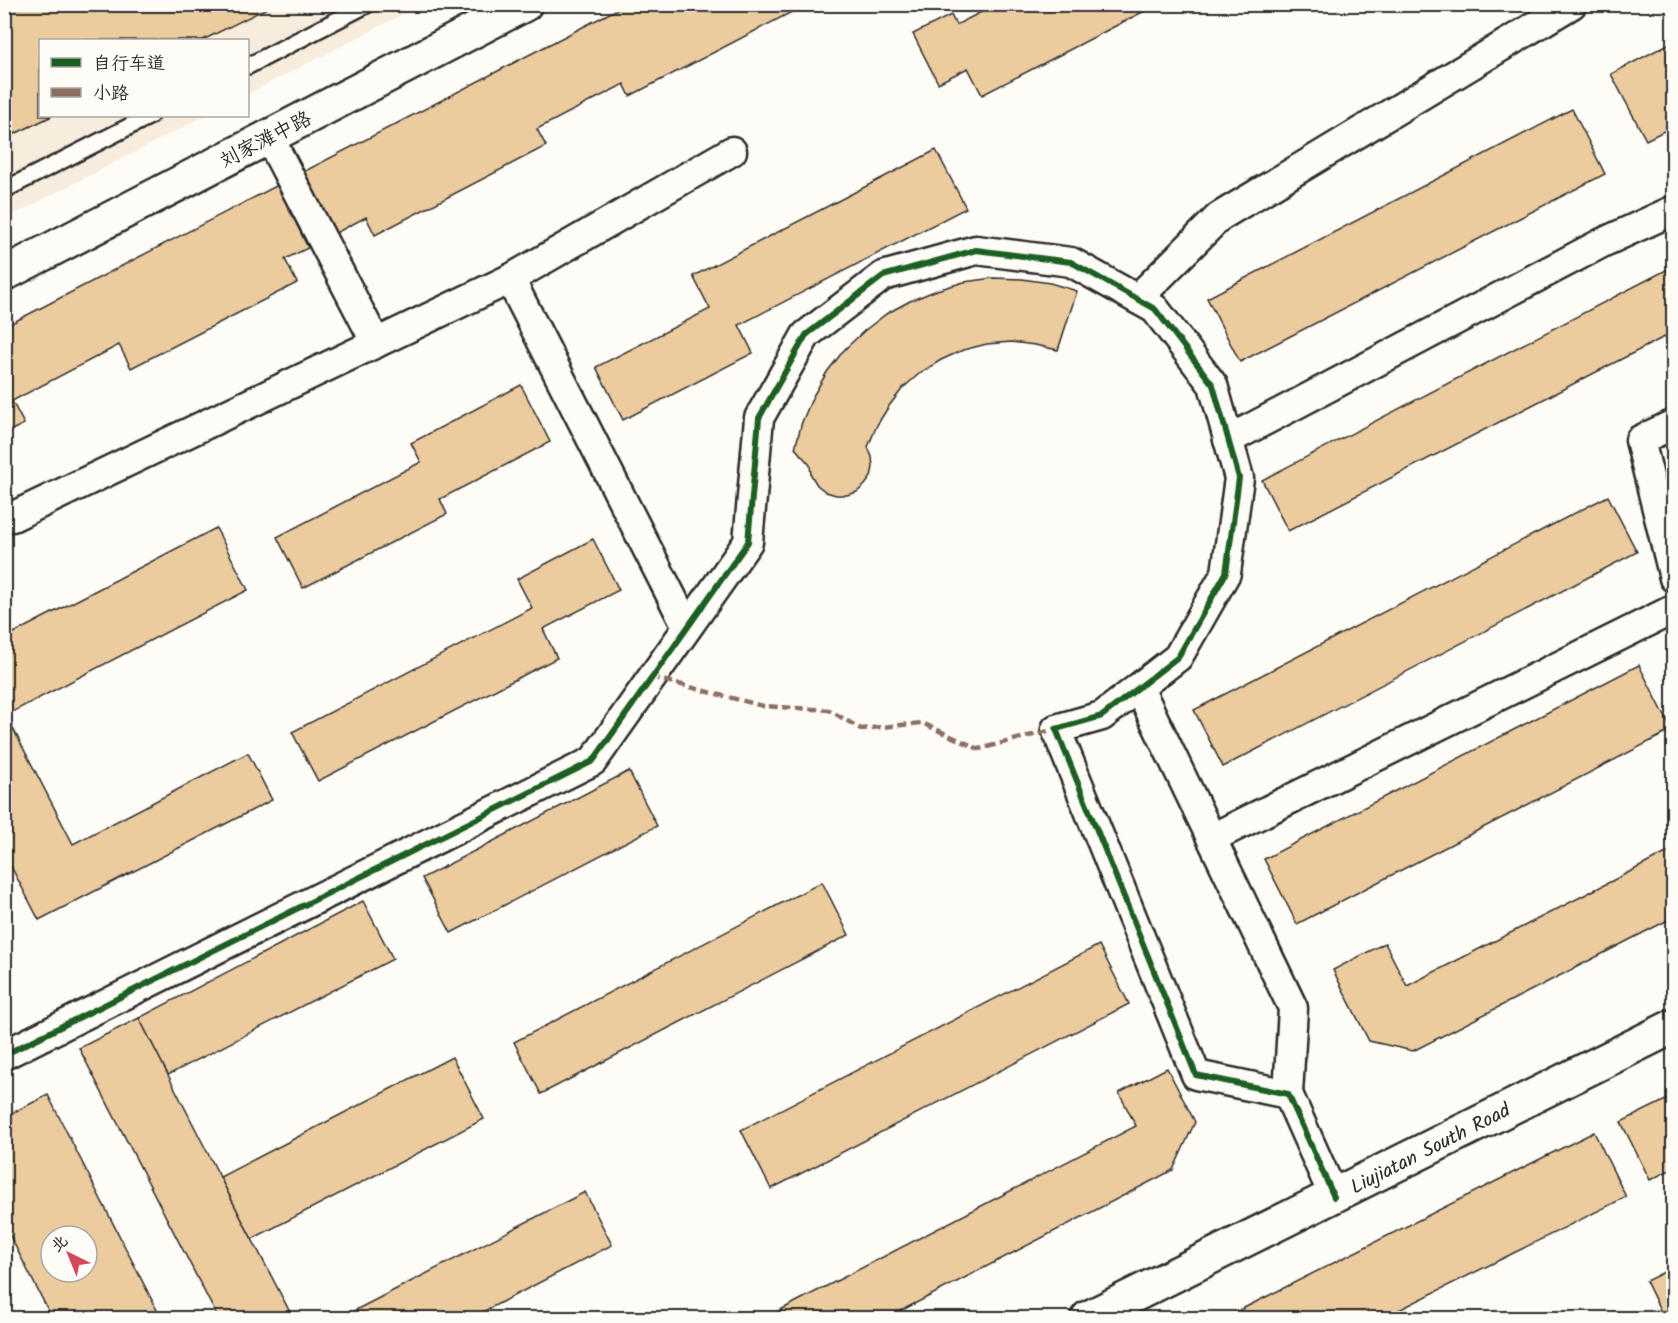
<svg xmlns="http://www.w3.org/2000/svg" width="1678" height="1323" font-family="Kalam,'LXGW WenKai TC',sans-serif">
<style>
.built{fill:#f8eddc}
.building{fill:#eccb9e;stroke:#2b2b2b;stroke-width:1.5;fill-rule:evenodd}
.lines{fill:none;stroke-linecap:round;stroke-linejoin:round}
.lane-casing{stroke:#2b2b2b;stroke-width:20}
.street-casing{stroke:#2b2b2b;stroke-width:33}
.secondary-casing{stroke:#2b2b2b;stroke-width:38}
.lane{stroke:#fdfcf7;stroke-width:15}
.street{stroke:#fdfcf7;stroke-width:28}
.secondary{stroke:#fdfcf7;stroke-width:33}
.quiet{stroke:#8d6e63;stroke-width:4.5;stroke-dasharray:9 4.5;stroke-linecap:butt}
.cycleway-casing{stroke:#fdfcf7;stroke-width:10}
.cycleway{stroke:#1b5e20;stroke-width:6}
.labels{text-anchor:middle;stroke-width:5;stroke-linejoin:round;paint-order:stroke}
.street-label{font-size:20px;fill:#2b2b2b;stroke:#fdfcf7}
</style>
<rect width="100%" height="100%" fill="#fdfcf7"/>
<filter id="ink" filterUnits="userSpaceOnUse"><feTurbulence type="fractalNoise" baseFrequency=".0167" numOctaves="2"/><feDisplacementMap in="SourceGraphic" scale="12" xChannelSelector="R" yChannelSelector="G"/><feConvolveMatrix kernelMatrix="1 2 1 2 8 2 1 2 1" color-interpolation-filters="sRGB"/></filter>
<g filter="url(#ink)">
<polygon class="built" points="5,5 421,5 248,94 248,40 40,40 40,116 205,116 5,219"/>
<g class="building">
<polygon points="4,4 275,4 203,40 40,40 40,116 52,116 4,139"/>
<polygon points="627,4 807,4 630,96 624,84 537,129 546,146 375,235 366,217 334,234 303,172"/>
<polygon points="997,4 1158,4 982,95 968,68 938,83 913,34 951,15 956,25"/>
<polygon points="1674,41 1674,126 1646,140 1611,74"/>
<polygon points="1572,109 1605,174 1240,362 1207,298"/>
<polygon points="936,150 966,208 739,325 753,353 623,420 596,367 710,309 693,276"/>
<polygon points="278,185 308,248 285,259 297,283 131,368 119,345 12,401 24,424 4,434 4,327"/>
<polygon points="1672,267 1674,332 1288,531 1262,480"/>
<polygon points="993,278 1022,279 1050,283 1077,291 1058,350 1035,345 1011,342 987,344 963,350 941,360 920,373 903,388 889,406 877,425 868,447 872,457 873,467 871,477 865,485 857,492 847,495 836,495 826,492 817,485 811,475 810,465 795,448 802,422 813,396 827,372 844,350 864,331 886,314 910,301 937,290 964,282"/>
<polygon points="521,385 550,442 440,499 447,514 303,588 277,537 421,462 411,443"/>
<polygon points="1608,496 1637,552 1223,767 1194,710"/>
<polygon points="216,528 248,590 6,715 73,844 248,753 272,800 39,920 4,853 4,638"/>
<polygon points="593,539 619,590 543,629 557,658 318,781 292,732 532,608 517,579"/>
<polygon points="1639,665 1672,730 1297,924 1264,859"/>
<polygon points="629,771 657,826 451,933 422,878"/>
<polygon points="1674,849 1674,917 1413,1051 1369,1041 1333,970 1385,943 1407,986"/>
<polygon points="822,882 849,935 541,1094 514,1042"/>
<polygon points="363,901 393,959 168,1075 139,1018"/>
<polygon points="1099,945 1129,1004 771,1189 741,1130"/>
<polygon points="139,1018 220,1177 293,1318 218,1318 79,1048"/>
<polygon points="452,1057 484,1119 252,1239 220,1177"/>
<polygon points="1167,1068 1195,1122 1173,1170 887,1318 765,1318 1136,1126 1119,1093"/>
<path d="M48,1095L161,1318H52L4,1224V1117ZM51,1236H87V1272H51Z"/>
<polygon points="1674,1096 1674,1168 1650,1180 1621,1122"/>
<polygon points="1594,1132 1626,1197 1383,1318 1224,1318"/>
<polygon points="585,1192 612,1245 471,1318 340,1318"/>
<polygon points="1674,1267 1674,1318 1664,1318 1646,1281"/>
</g>
<g class="lines">
<defs>
<g id="lane">
<polyline points="248,66 368,4"/>
<polyline points="4,190 150,116"/>
</g>
<g id="street">
<polyline points="269,137 376,343"/>
<polyline points="510,279 687,627"/>
<polyline points="1137,299 1219,217 1572,4"/>
<polyline points="1674,424 1640,440 1674,578"/>
<polyline points="1228,440 1602,243 1674,210"/>
<polyline points="12,517 510,279 732,151"/>
<polyline points="1139,688 1293,1008 1288,1094"/>
<polyline points="1212,838 1674,609"/>
<polyline points="4,1055 593,761 748,542 759,418 806,335 883,276 976,250 1071,262 1155,309 1213,385 1239,478 1226,573 1178,657 1102,716 1056,729 1196,1075 1288,1094 1334,1197"/>
</g>
<g id="secondary">
<polyline points="4,274 525,4"/>
<polyline points="1088,1318 1674,1026"/>
</g>
</defs>
<use href="#lane" class="lane-casing"/>
<use href="#street" class="street-casing"/>
<use href="#secondary" class="secondary-casing"/>
<use href="#lane" class="lane"/>
<use href="#street" class="street"/>
<use href="#secondary" class="secondary"/>
<polyline class="quiet" points="651,677 763,706 829,710 861,729 922,723 979,749 1056,729"/>
<defs>
<polyline id="cycleway" points="4,1055 593,761 748,542 759,418 806,335 883,276 976,250 1071,262 1155,309 1213,385 1239,478 1226,573 1178,657 1102,716 1056,729 1196,1075 1288,1094 1334,1197"/>
</defs>
<use href="#cycleway" class="cycleway-casing"/>
<use href="#cycleway" class="cycleway"/>
</g>
</g>
<g class="labels">
<g class="street-label">
<text transform="translate(265 139) rotate(-27)" y="7">刘家滩中路</text>
<text transform="translate(1430 1148) rotate(-27)" y="7">Liujiatan South Road</text>
</g>
</g>
<rect width="1678" height="1323" fill="none" stroke="#fdfcf7" stroke-width="24"/>
<rect x="12" y="12" width="1654" height="1299" fill="none" stroke="#2b2b2b" stroke-width="2" filter="url(#ink)"/>
<rect x="39" y="39" width="210" height="78" fill="#fdfcf7" stroke="#a9a8a5" stroke-width="1.5"/>
<rect x="51" y="58" width="30" height="9" fill="#1b5e20" stroke="#a9a8a5" stroke-width="1.5"/>
<text x="93" y="69" font-size="18" fill="#2b2b2b">自行车道</text>
<rect x="51" y="88" width="30" height="9" fill="#8d6e63" stroke="#a9a8a5" stroke-width="1.5"/>
<text x="93" y="99" font-size="18" fill="#2b2b2b">小路</text>
<g transform="translate(69 1254) rotate(317)"><circle r="28" fill="#fdfcf7" stroke="#a9a8a5" stroke-width="1.5"/>
<path d="M0-4.5L10 22L0 15L-10 22Z" fill="#d1495b"/>
<text y="-9" font-size="16" font-weight="bold" text-anchor="middle" fill="#2b2b2b">北</text>
</g>
</svg>
